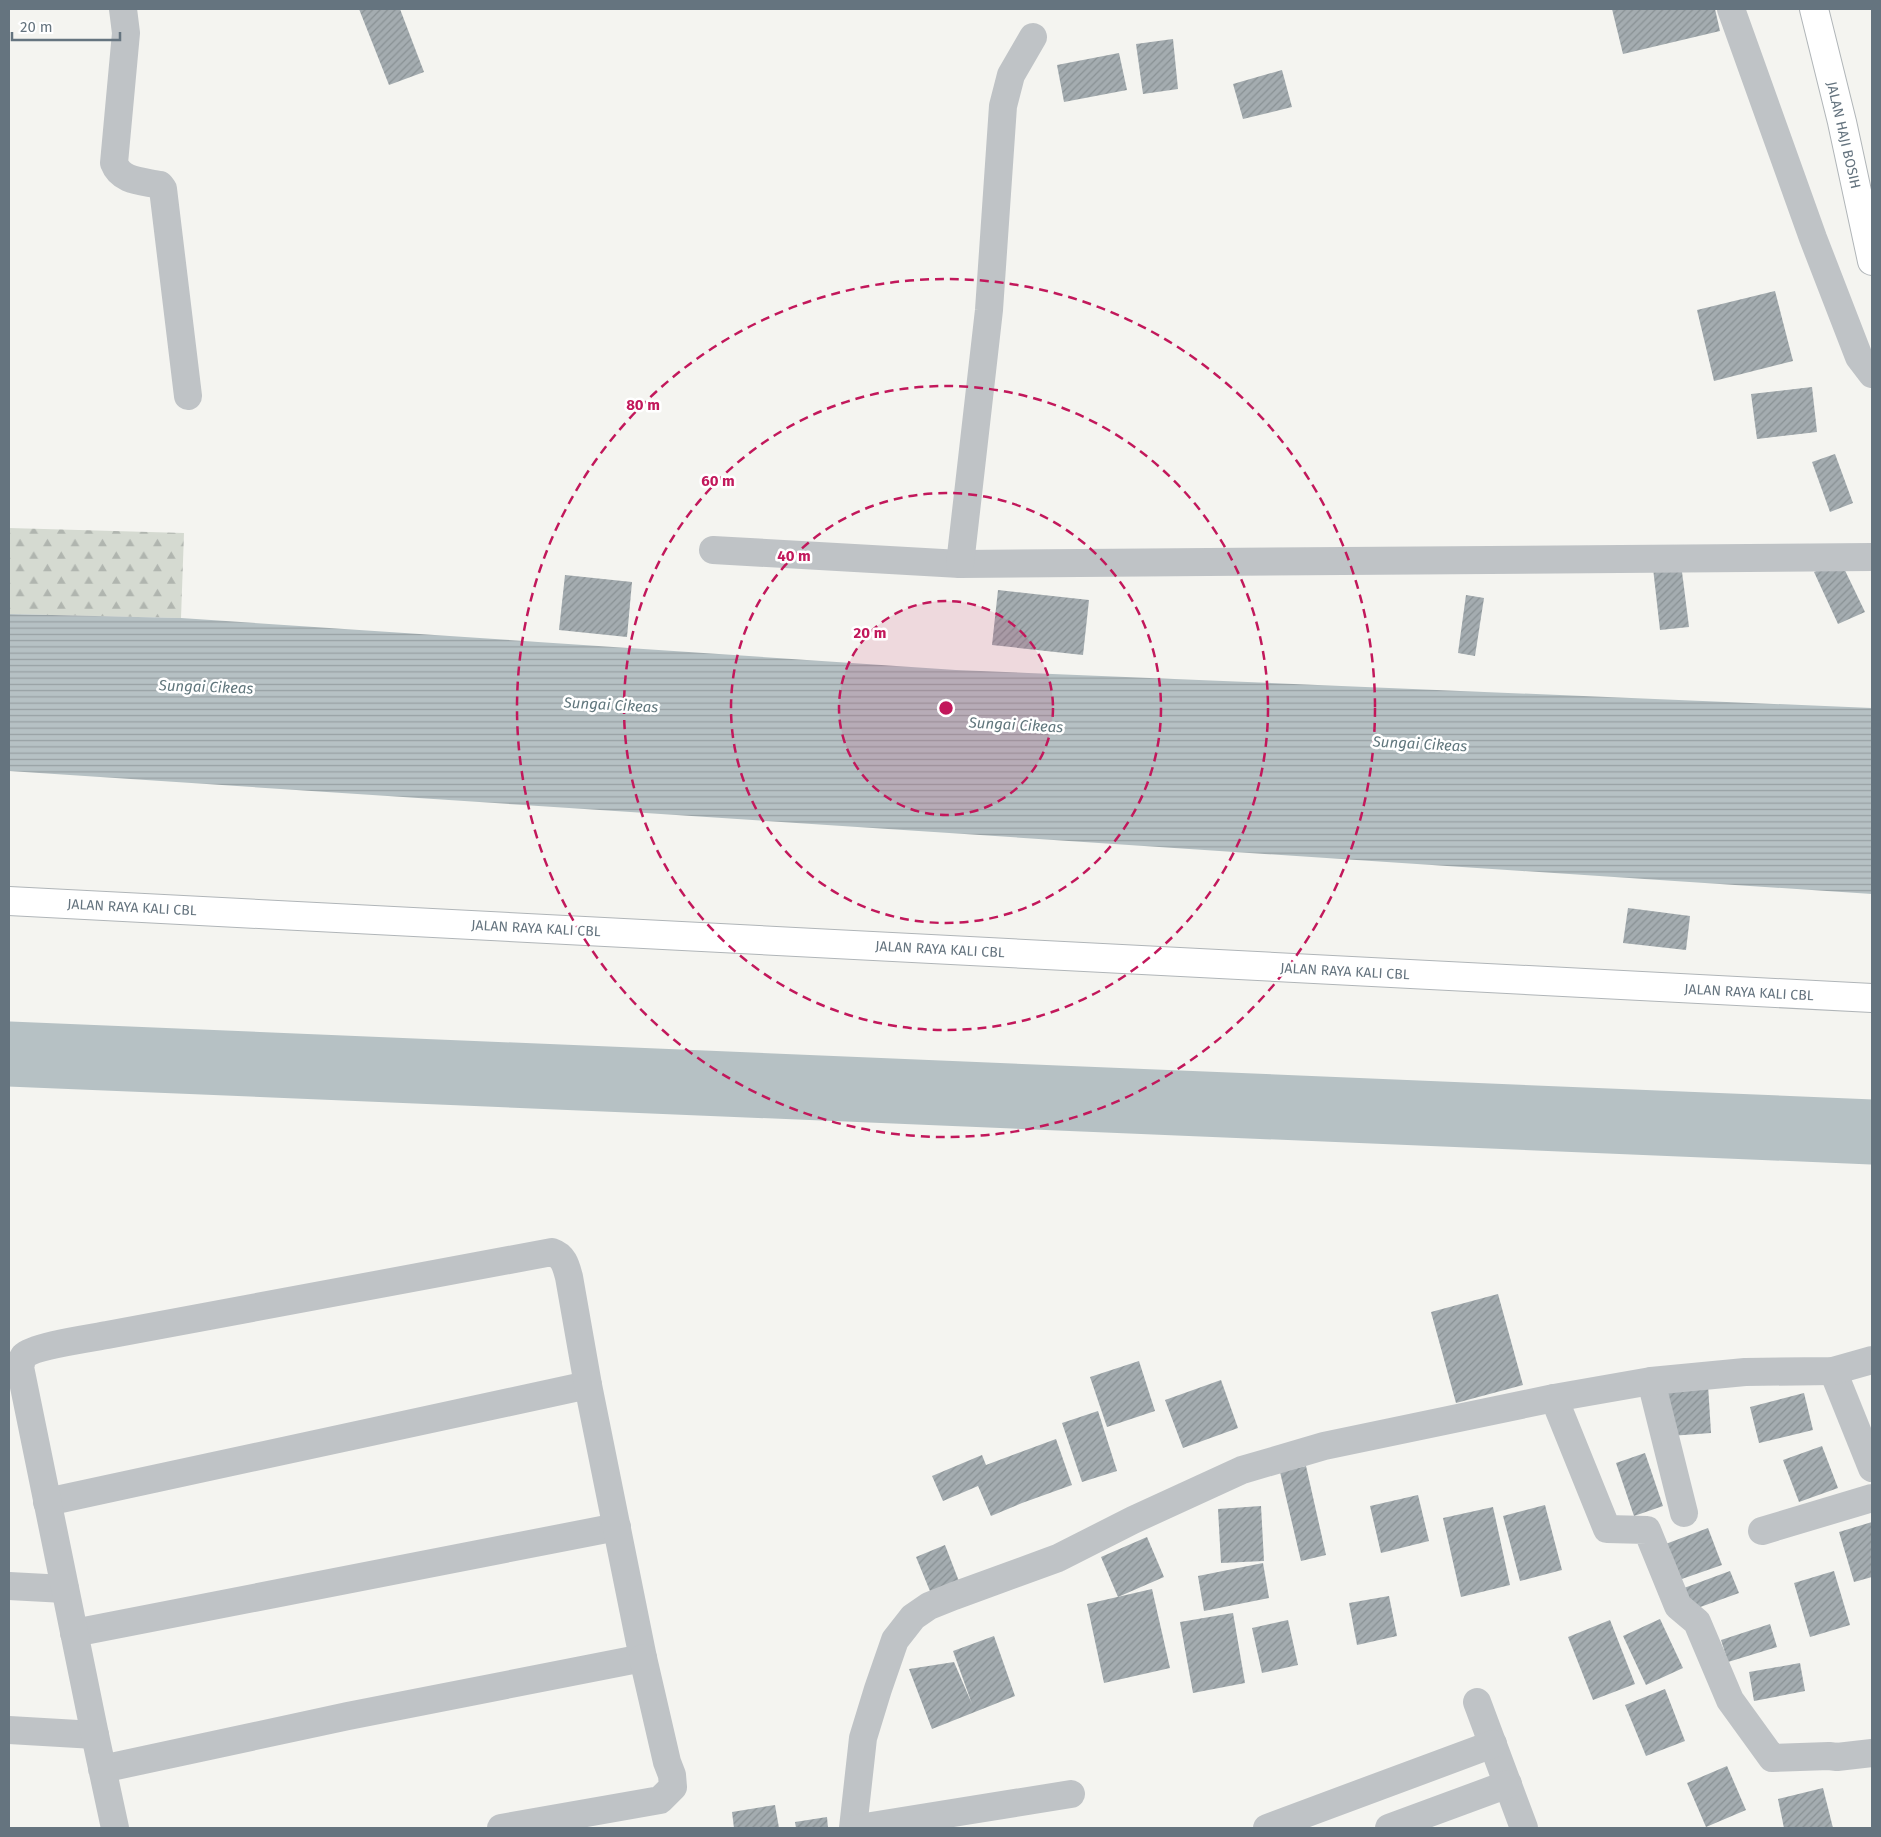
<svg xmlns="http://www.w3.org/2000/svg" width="1881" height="1837" font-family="'Fira Sans',sans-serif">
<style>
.forest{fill:url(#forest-firs)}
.water{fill:url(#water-rules)}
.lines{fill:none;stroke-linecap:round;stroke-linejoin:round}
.river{stroke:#b6c1c4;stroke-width:65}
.building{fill:url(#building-hatch)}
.secondary-casing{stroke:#b0b5b8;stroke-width:30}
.minor{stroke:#bfc3c6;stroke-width:28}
.secondary{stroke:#fff;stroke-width:28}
.ring{fill:none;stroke:#c2185b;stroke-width:2.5;stroke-dasharray:9 6}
.labels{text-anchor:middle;stroke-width:5;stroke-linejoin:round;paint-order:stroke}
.street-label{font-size:14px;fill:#65747f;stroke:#fff}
.water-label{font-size:15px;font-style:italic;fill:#60767c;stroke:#fff}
.centre{fill:#c2185b;stroke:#fff;stroke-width:2.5}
.ring-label{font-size:15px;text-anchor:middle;font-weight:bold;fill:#c2185b;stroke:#fff;stroke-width:5;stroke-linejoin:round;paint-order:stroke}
</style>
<defs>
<pattern id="forest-firs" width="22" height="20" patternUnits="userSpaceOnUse" patternTransform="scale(1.25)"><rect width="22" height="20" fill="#d5dad1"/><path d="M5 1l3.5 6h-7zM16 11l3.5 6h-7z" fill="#b0b5af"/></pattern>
<pattern id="water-rules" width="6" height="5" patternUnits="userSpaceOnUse" patternTransform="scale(1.25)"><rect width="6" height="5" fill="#b6c1c4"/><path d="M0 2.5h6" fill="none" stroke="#98a1a4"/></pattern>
<pattern id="building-hatch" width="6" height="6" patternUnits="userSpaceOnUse" patternTransform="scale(1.25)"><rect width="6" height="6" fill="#a4acb0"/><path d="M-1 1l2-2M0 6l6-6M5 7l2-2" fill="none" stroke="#899194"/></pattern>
</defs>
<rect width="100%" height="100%" fill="#f4f4f0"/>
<polygon class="forest" points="9,528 184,533 181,618 9,614"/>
<polygon class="water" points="9,614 181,618 956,670 1872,708 1872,894 9,771"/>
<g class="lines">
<polyline class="river" points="9,1054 1872,1132"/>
</g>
<g class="building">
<polygon points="359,9 400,9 424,72 389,85"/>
<polygon points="1612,9 1715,9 1720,31 1623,54"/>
<polygon points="1173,39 1178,89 1143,94 1136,44"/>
<polygon points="1119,53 1127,90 1064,102 1057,65"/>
<polygon points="1282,70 1292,107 1243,119 1233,84"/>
<polygon points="1775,291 1793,361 1714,381 1697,310"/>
<polygon points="1812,387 1817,432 1757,439 1751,394"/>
<polygon points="1835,454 1853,503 1830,512 1812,462"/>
<polygon points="1840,560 1865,612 1838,624 1814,572"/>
<polygon points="1681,564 1689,627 1660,630 1653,568"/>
<polygon points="565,575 632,582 627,637 559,630"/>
<polygon points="998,590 1089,600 1083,655 992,645"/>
<polygon points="1466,595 1484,598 1475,656 1458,653"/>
<polygon points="1628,908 1690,916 1686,950 1623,943"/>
<polygon points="1498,1294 1523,1385 1456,1403 1431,1312"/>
<polygon points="1139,1361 1155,1411 1107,1427 1090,1377"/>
<polygon points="1221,1380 1238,1428 1183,1448 1165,1400"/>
<polygon points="1708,1385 1711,1433 1670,1436 1666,1387"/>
<polygon points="1804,1393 1813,1430 1759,1443 1750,1407"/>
<polygon points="1098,1411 1117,1471 1082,1482 1062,1423"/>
<polygon points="1056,1439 1072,1485 1022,1503 991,1516 978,1486 943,1501 932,1476 982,1455 986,1465"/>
<polygon points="1822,1446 1838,1488 1799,1502 1783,1460"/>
<polygon points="1645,1453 1663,1506 1634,1516 1616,1463"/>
<polygon points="1306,1466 1326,1555 1301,1561 1280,1472"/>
<polygon points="1418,1495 1429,1541 1381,1553 1370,1506"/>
<polygon points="1545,1505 1562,1570 1520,1581 1503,1516"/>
<polygon points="1261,1506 1264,1561 1221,1563 1218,1509"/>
<polygon points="1493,1507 1510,1585 1461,1597 1443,1518"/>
<polygon points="1872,1522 1872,1577 1854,1582 1839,1532"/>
<polygon points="1708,1528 1722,1565 1676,1581 1663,1545"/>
<polygon points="1147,1537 1164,1577 1118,1597 1101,1557"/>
<polygon points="945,1545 960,1584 932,1596 916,1557"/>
<polygon points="1263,1563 1269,1598 1204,1611 1198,1576"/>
<polygon points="1730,1571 1739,1593 1692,1610 1684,1588"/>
<polygon points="1834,1571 1850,1625 1810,1637 1794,1583"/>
<polygon points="1152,1589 1170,1668 1104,1683 1087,1604"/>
<polygon points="1389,1596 1397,1636 1357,1645 1349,1603"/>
<polygon points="1233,1613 1245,1683 1193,1693 1180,1622"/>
<polygon points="1660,1619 1683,1668 1646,1685 1623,1636"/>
<polygon points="1288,1620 1298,1665 1262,1673 1252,1628"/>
<polygon points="1610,1620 1635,1684 1593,1700 1568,1637"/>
<polygon points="1770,1624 1777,1647 1728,1662 1721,1640"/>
<polygon points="994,1636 1015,1696 932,1729 909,1669 954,1662 972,1704 953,1651"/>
<polygon points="1800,1663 1805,1691 1754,1701 1749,1672"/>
<polygon points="1665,1689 1685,1741 1646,1756 1625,1705"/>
<polygon points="1727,1766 1746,1810 1706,1827 1687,1783"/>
<polygon points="1823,1788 1833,1828 1784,1828 1778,1799"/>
<polygon points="775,1805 779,1828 734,1828 732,1812"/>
<polygon points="827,1817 828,1828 796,1828 795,1822"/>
</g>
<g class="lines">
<defs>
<g id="secondary">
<polyline points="1814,9 1842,122 1872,261"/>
<polyline points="9,901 1872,998"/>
</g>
</defs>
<use href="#secondary" class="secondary-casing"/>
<g class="minor">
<path d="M123,9L126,33L114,163C121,182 143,181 160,185L163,189L188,396"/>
<polyline points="1731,9 1813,238 1859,357 1872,374"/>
<polyline points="713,550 960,564 1872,557"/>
<polyline points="960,564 989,310 1003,106 1011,75 1033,37"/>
<polyline points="1833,1371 1872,1468"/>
<polyline points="1651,1381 1684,1513"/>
<polyline points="1554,1398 1607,1529 1647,1530 1678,1606 1697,1622 1730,1700 1772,1758 1829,1756 1837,1757 1872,1753"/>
<polyline points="47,1502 588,1385"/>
<polyline points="1762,1531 1872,1498"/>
<polyline points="9,1586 65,1589"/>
<polyline points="74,1633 617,1527"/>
<polyline points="1477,1702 1524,1828"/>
<polyline points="9,1730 95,1735"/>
<path d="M102,1769L348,1716L643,1658L588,1385L569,1277C566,1266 564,1256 552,1252L107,1335C92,1338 33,1346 24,1356C22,1358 21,1364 20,1367L95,1735L115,1828"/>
<polyline points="501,1828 660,1800 673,1787 672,1775 667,1762 643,1658"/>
<polyline points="853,1828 863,1738 878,1689 895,1640 913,1617 929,1606 954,1596 1058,1558 1133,1520 1242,1470 1324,1446 1554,1398 1651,1381 1745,1372 1833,1371 1872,1360"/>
<polyline points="859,1828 1071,1794"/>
<polyline points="1267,1828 1493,1744"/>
<polyline points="1389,1828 1508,1784"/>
</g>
<use href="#secondary" class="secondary"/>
</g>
<circle cx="946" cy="708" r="107" fill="#c2185b" fill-opacity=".12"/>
<g class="ring">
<circle cx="946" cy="708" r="107"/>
<circle cx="946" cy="708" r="215"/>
<circle cx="946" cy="708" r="322"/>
<circle cx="946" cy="708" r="429"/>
</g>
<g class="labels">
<g class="street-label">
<text transform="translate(1844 135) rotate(77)" y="5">JALAN HAJI BOSIH</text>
<text transform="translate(132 907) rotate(3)" y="5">JALAN RAYA KALI CBL</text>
<text transform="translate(536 928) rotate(3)" y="5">JALAN RAYA KALI CBL</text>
<text transform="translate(940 949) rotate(3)" y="5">JALAN RAYA KALI CBL</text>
<text transform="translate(1345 971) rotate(3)" y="5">JALAN RAYA KALI CBL</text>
<text transform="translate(1749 992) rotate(3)" y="5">JALAN RAYA KALI CBL</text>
</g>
<g class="water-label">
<text transform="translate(206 687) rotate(2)" y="5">Sungai Cikeas</text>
<text transform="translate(611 705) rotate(3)" y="5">Sungai Cikeas</text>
<text transform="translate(1016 725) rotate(3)" y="5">Sungai Cikeas</text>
<text transform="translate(1420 744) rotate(3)" y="5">Sungai Cikeas</text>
</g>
</g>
<circle cx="946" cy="708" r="8" class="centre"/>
<g class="ring-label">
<text x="643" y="410">80 m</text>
<text x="718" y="486">60 m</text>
<text x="794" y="561">40 m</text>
<text x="870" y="638">20 m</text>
</g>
<rect width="1881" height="1837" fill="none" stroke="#65747f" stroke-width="20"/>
<path d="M12 32v8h108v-8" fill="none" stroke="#65747f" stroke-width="2.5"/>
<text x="20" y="32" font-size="15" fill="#65747f" stroke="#ffffff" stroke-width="4" paint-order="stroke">20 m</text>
</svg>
